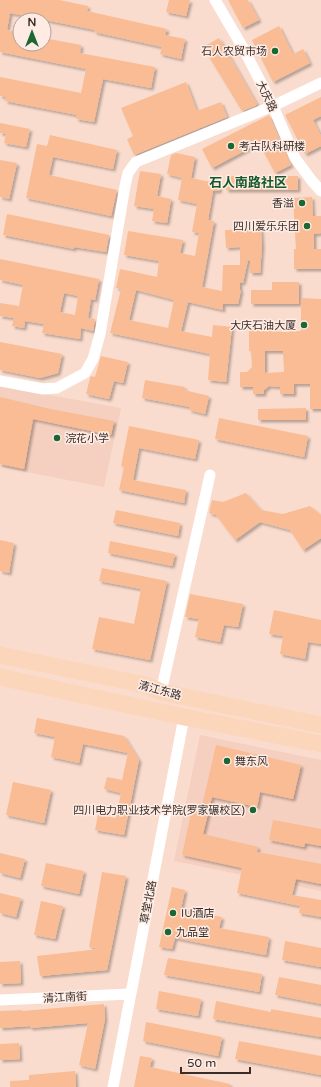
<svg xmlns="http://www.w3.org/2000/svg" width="321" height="1087" font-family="'Varela Round','Noto Sans SC',sans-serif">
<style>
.built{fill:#f5cfbf}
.building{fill:#f9bc94;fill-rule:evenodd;filter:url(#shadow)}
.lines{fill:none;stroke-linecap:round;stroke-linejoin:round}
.minor{stroke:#fff;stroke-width:11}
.primary{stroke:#fbd6ba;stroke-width:17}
.poi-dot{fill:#1c6634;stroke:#feece4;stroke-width:1.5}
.labels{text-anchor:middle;stroke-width:3;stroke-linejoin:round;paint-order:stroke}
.poi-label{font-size:11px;fill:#382d28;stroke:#feece4;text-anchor:end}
.street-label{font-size:11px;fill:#382d28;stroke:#feece4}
.quarter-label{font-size:13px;font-weight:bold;fill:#14582b;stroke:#feece4}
</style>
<defs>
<filter id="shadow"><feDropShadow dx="2.5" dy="2.5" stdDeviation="1" flood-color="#0004"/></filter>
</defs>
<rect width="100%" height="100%" fill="#fadcce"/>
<g class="built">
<polygon points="0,386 121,408 104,487 0,467"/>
<polygon points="200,735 321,760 321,891 174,861"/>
</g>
<g class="building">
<polygon points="0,0 59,0 88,6 87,11 167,29 165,35 185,39 181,59 160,54 162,47 94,32 95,30 10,13 7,30 20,33 20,44 44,44 44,38 81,45 80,53 155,67 151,88 103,79 94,122 76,119 77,115 5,101 6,97 0,96 0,77 81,93 86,69 0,52"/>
<polygon points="169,0 190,0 186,16 166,12"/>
<polygon points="228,0 248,0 259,20 243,28"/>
<polygon points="279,26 293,54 303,49 310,63 273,82 252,40"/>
<polygon points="219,38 257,104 255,106 242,111 203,47"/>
<polygon points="186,82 197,111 221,102 227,117 134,155 127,139 133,136 121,108"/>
<polygon points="321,97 321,116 313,120 321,136 321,146 305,154 285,115"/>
<polygon points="269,115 291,165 275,173 259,143 212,168 202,149"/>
<polygon points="0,123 30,129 26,147 4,143 6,134 0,133"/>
<polygon points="50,135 117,150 113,169 53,157 49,175 117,190 111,216 26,198 37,144 47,146"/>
<path d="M176,153L195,157L191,178L220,184L219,191H213L208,220L214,221L202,287L222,291L223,265H240V247L226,248L225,230L261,229L262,246L260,273H250V261L248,260L243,283L240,282V290H241L238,304H223V310L188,302L181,331L212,337L213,325L232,327L226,382L208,380L210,354L110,333L121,289L116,288L120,269L157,277L159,261L124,255L128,231L183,240L180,253L195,256L199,233L192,232L197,204L178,200L182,178L167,174L171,155ZM136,290L174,300L168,328L129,320Z"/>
<polygon points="0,160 17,163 9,199 0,197"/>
<polygon points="140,171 161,174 157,196 171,199 167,223 152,221 154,209 134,206"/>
<rect x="226" y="176" width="72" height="14"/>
<polygon points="312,197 313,216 321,216 321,233 314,234 314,249 321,249 321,269 294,269 294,249 296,249 293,198"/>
<polygon points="7,214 109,235 106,252 74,247 74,249 3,235"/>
<path d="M0,259L99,279L95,300L91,299L88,318L95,319L93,331L81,328L80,339L42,333L44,324L25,321L24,328L12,326L14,318L0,316V303L19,306L23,285L0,280ZM64,293L78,296L75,315L60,312Z"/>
<polygon points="272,282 299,282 299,304 251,304 251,290 272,290"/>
<path d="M301,298L321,299V409H310V384H294V394H280V387L269,386L264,390V394H253V387H240V372H247L252,367L251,351H249V328L282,332L301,331ZM265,351H283L284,372L265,373Z"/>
<polygon points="0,342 62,354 58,373 40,378 0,370"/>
<polygon points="101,356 128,362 123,383 114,381 109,399 86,394 90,378 91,376 95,377"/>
<polygon points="145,380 185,387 184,390 209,396 205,414 189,410 190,407 142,398"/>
<polygon points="0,397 50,409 114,421 111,435 33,419 24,469 0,464"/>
<polygon points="306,408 306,420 258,420 258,409"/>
<polygon points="219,418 308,436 304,457 215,439"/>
<polygon points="129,426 199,440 195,459 139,448 133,480 186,490 184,503 119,490 124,467 121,466"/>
<polygon points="246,493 261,510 283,514 310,506 321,515 321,538 303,550 290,530 260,522 235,540 216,515 209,513 212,500 223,502"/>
<polygon points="116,510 180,523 178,536 113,523"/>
<polygon points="0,540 14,543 9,573 0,571"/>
<polygon points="110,541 175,554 172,566 108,553"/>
<polygon points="102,568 167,581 150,660 92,649 99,617 134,624 141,589 99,581"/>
<polygon points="190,594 243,604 238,627 224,625 220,642 195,637 199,619 185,617"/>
<polygon points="274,610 321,620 321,644 308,642 305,659 280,654 283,636 269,634"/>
<polygon points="37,718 124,736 139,760 124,835 95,830 98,815 116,818 121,793 104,789 107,777 122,780 128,753 83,744 79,763 51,757 55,737 34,733"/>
<polygon points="216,745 301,765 293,799 260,792 257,807 212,797 203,834 258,847 257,852 321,864 321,884 296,879 292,895 321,900 321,917 299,913 300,906 237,893 242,868 182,855 193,804 202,806"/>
<polygon points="13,782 51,790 44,823 6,815"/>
<polygon points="273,820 321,829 321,846 305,843 304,847 269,840"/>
<polygon points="0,853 25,859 20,878 0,873"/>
<polygon points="46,863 84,871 79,894 41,886"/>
<polygon points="102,872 126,876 107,970 40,976 37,956 99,949 89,947"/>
<polygon points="172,887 185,890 181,909 222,917 219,928 269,937 266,955 215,946 175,938 172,949 159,947"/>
<polygon points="0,893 21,898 16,917 0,913"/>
<polygon points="41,901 63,906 55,939 34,935"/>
<polygon points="285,941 321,948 321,967 282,960"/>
<polygon points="168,958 262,974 259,992 164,975"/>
<polygon points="20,961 21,983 0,984 0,962"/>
<polygon points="279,977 321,985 321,1004 275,995"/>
<polygon points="159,991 201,999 198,1016 156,1009"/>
<polygon points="216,1001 271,1012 271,1009 321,1018 321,1037 213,1019"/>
<polygon points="104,1004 105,1019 95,1069 79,1065 88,1023 30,1028 30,1026 0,1028 0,1011 22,1010 22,1011"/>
<polygon points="146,1022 222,1037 218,1056 143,1041"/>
<polygon points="239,1041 321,1056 321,1075 235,1059"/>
<polygon points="19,1043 20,1059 0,1060 0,1044"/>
<polygon points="140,1056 152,1058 150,1067 230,1084 230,1087 134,1087"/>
<polygon points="75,1071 76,1087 10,1087 10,1081 29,1080 29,1075"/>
</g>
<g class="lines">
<g class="minor">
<polyline points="215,0 242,46 273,106 295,158 312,181 321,191"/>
<polyline points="0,381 43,389 57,388 85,373 93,359 100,334 125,186 128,173 136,162 273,106 321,83"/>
<polyline points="161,692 210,475"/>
<polyline points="0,1000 130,994"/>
<polyline points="113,1087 184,717"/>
</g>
<g class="primary">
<polyline points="0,655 146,685 161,692 321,725"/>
<polyline points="0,677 184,717 321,744"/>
</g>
</g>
<g class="poi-dot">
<circle cx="275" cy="51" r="4"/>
<circle cx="231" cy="146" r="4"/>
<circle cx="302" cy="203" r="4"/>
<circle cx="307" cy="226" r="4"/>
<circle cx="304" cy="325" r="4"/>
<circle cx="57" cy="438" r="4"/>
<circle cx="227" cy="761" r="4"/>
<circle cx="253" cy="810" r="4"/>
<circle cx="173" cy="913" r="4"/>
<circle cx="168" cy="932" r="4"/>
</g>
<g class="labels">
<g class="poi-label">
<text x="267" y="55">石人农贸市场</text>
<text x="239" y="150" text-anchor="start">考古队科研楼</text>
<text x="294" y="207">香溢</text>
<text x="299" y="230">四川爱乐乐团</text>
<text x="296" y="329">大庆石油大厦</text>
<text x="65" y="442" text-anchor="start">浣花小学</text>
<text x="235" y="765" text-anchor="start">舞东风</text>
<text x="245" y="814">四川电力职业技术学院(罗家碾校区)</text>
<text x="181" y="917" text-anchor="start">IU酒店</text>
<text x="176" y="936" text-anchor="start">九品堂</text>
</g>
<g class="street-label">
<text transform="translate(267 96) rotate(64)" y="4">大庆路</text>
<text transform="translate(160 690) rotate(15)" y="4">清江东路</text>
<text transform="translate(148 902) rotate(-79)" y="4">草堂北路</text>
<text transform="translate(65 997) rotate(-3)" y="4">清江南街</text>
</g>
<g class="quarter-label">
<text x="248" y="187">石人南路社区</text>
</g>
</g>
<g transform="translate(32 32)"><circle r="19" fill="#feece4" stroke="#afa099"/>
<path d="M0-3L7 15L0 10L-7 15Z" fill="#1c6634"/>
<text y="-6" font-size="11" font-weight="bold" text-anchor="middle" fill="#382d28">N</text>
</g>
<path d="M181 1067v6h69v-6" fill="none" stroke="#382d28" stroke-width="2"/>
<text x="187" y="1067" font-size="12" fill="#382d28" stroke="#feece4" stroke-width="3" paint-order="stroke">50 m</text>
</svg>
